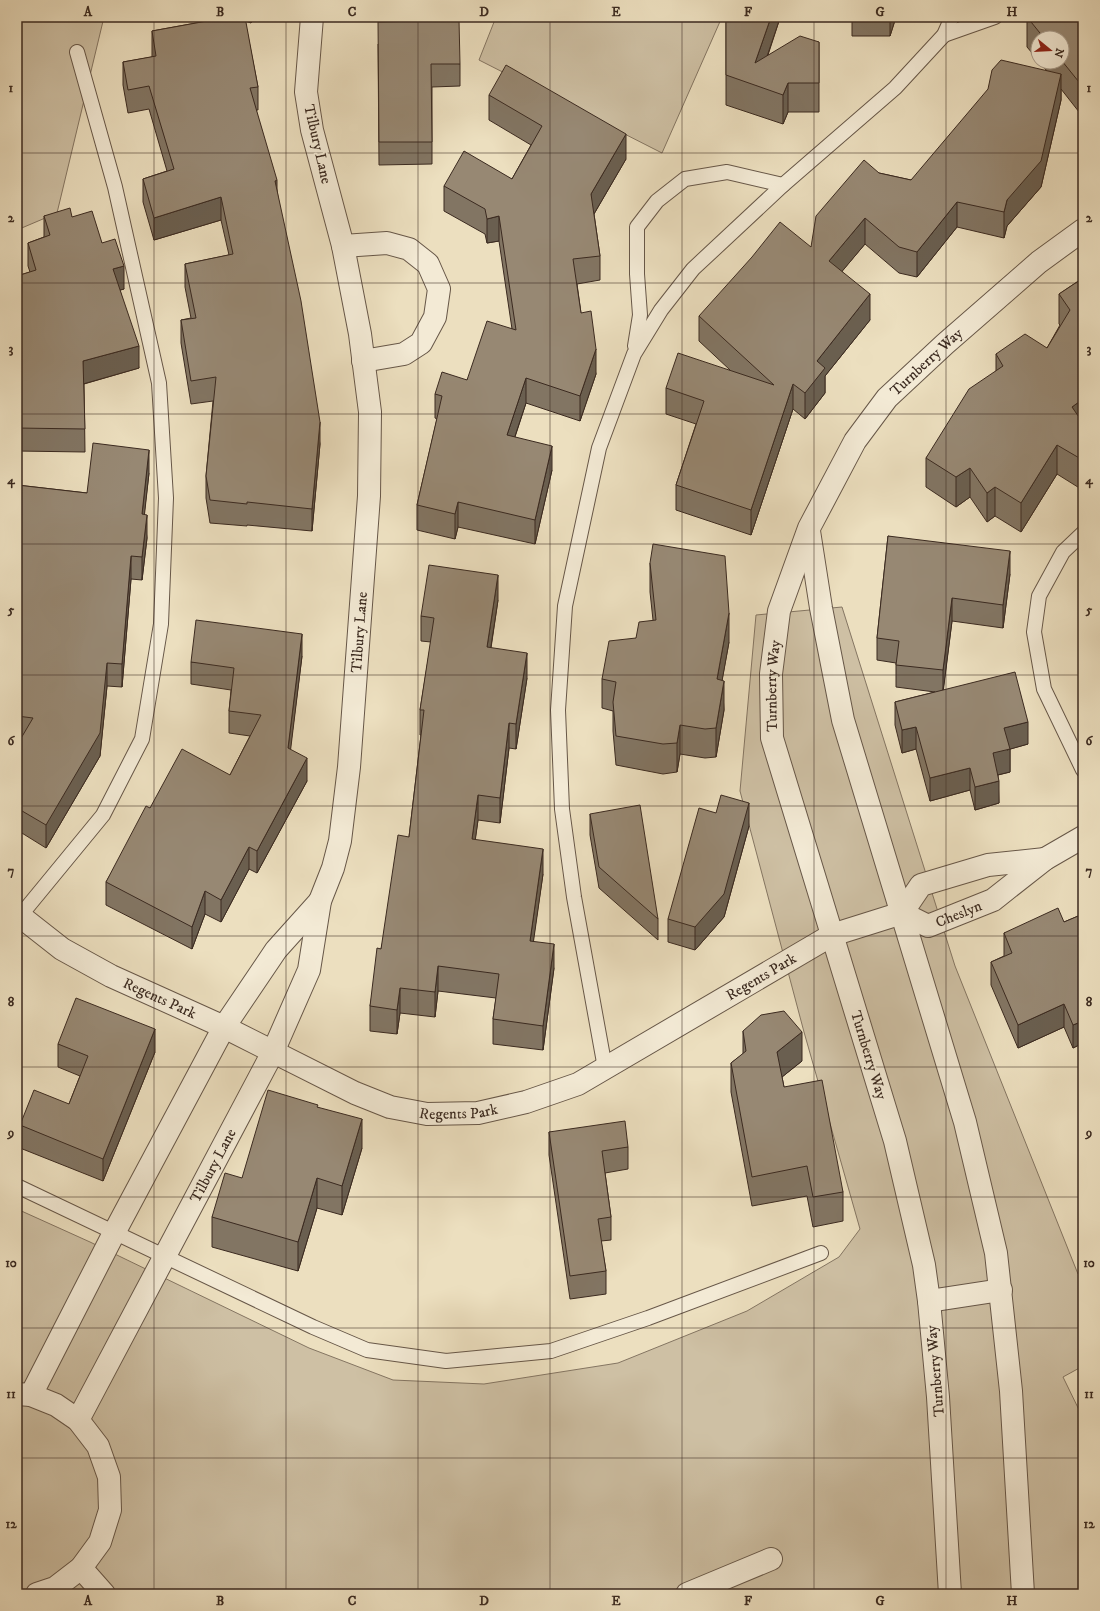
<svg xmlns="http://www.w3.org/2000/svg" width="1100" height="1611" font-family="'IM FELL DW Pica',serif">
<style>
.green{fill:#cec0a4;stroke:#847562}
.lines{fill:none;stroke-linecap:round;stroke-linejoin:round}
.lane-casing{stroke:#675748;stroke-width:16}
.street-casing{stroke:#675748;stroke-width:24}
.lane{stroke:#f3ead5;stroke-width:14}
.street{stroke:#f3ead5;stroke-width:22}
.wall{fill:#827563;stroke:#3b2a20}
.shaded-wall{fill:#6a5f50;stroke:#3b2a20}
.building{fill:#978873;stroke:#3b2a20}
.grid{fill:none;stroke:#3b2a20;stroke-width:1;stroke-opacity:0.55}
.labels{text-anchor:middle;stroke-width:4;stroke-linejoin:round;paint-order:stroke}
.street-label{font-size:15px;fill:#3b2a20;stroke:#f3ead5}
.neatline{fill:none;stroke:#3b2a20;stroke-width:1.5}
.grid-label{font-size:13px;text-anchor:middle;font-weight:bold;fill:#3b2a20}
</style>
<rect width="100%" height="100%" fill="#ecdfbf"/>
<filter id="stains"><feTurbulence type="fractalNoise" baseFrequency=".005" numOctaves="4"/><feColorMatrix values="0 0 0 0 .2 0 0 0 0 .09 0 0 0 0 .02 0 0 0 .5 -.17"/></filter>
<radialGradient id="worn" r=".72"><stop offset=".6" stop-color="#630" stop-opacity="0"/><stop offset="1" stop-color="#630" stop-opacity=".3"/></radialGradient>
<g class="green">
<polygon points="21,17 104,17 57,213 17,230 17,26"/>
<polygon points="496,17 722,17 662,153 479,60"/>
<polygon points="842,607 955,966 1078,1274 1083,1274 1083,1366 1063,1377 1083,1418 1083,1594 17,1594 17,1209 90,1242 309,1348 393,1380 484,1384 618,1363 747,1311 839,1257 860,1229 804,1032 740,791 756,615"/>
</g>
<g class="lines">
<defs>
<g id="lane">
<polyline points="944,35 995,17"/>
<polyline points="635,346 640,315 637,274 637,227 657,201 685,179 727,172 783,185"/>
<polyline points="1083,533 1063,552 1039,596 1034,632 1044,689 1083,770"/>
<polyline points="20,916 103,815 142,739 161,624 166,498 159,383 115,187 77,52"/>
<polyline points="605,1068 574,897 562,809 558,710 565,606 599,448 634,354 661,310 693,269 783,185 895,88 944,35 952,17"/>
<polyline points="17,1186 313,1327 367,1350 446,1361 551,1351 648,1318 821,1253"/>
</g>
<g id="street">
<polyline points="343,246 387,243 409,249 428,264 439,289 435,317 421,343 404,354 363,361"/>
<polyline points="809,531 821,608 843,720 965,1122 996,1253 1011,1391 1023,1594"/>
<path id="s1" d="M17,912L20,916L62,949L111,976L224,1027L355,1093L390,1107L427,1114L478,1113L526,1102L578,1084L832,935L902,913"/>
<path id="s2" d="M902,913L928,926L993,900L1045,859L1083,837"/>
<polyline points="902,913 921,885 988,865 1045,859"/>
<polyline points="929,1301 1001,1290"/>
<polyline points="17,1394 31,1395 56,1405 78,1420 98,1446 109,1477 110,1510 100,1542 81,1568 55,1588 37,1594"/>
<polyline points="31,1395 114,1233 224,1027 276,950 320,901"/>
<path id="s3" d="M78,1420L273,1052L309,970L320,901L333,868L340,841L349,767L369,496L370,412L360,334L343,246L312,130L306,92L312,17"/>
<polyline points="81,1568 104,1594"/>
<polyline points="687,1594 771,1559"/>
<path id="s4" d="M950,1594L938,1397L929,1301L924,1265L895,1141L772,738L771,674L779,611L809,528L855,441L887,398L945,344L1039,262L1083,230"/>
</g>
</defs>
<use href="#lane" class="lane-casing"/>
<use href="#street" class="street-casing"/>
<use href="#lane" class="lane"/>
<use href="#street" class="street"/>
</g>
<g class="wall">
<polygon points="229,17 253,17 251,23 245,21 258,87 258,110 256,110 277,191 320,444 312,531 247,525 247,526 210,523 206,498 206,476 213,401 191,404 181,343 181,320 191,318 185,287 185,264 229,255 221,220 154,240 143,202 143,179 167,171 149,109 128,113 123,85 123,62 152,57 152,31"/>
<polygon points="726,17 783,17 780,18 768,55 819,42 819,112 788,112 783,124 726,105"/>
<polygon points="852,17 896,17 890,36 852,36"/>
<polygon points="1027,17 1083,17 1083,117 1061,89 1061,100 1041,187 1007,226 1004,238 957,227 917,277 899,273 865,244 842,271 870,320 825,376 825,393 805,419 793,409 751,535 676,510 676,485 696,424 666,414 666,388 730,370 699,341 699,316 811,247 879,173 911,180 1047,71 1039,62 1062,62 1062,38 1038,38 1038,60 1027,47"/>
<polygon points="378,44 460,64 460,86 432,87 432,164 379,165"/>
<polygon points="489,95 626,159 594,214 600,256 600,280 577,284 581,313 596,374 580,421 526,403 515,437 552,470 535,544 458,527 455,539 417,530 417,505 437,419 435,418 435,394 467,380 512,329 499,241 487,243 485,234 444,211 444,186 512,179 531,145 489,120"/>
<polygon points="44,216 72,217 102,243 124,289 120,290 139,368 84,384 85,452 17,451 17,276 30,272 28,266 28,243 44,237"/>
<polygon points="1083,278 1083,486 1081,489 1057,474 1021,532 995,516 987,522 970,497 956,507 926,487 926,458 996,371 996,354 1047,348 1060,325 1059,324 1059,294"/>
<polygon points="149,473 144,515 147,538 142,580 131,579 122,687 107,686 100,756 46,848 17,830 17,745 20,740 17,739 17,485 87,493"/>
<polygon points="888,536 1010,574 1003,628 952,621 943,690 1028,744 1010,749 1010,772 998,775 999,803 975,810 970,790 930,801 916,749 902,753 895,725 895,702 935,692 896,687 896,663 877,660 877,638"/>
<polygon points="650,563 729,642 722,680 724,710 716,757 705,758 680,754 677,772 663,774 616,765 613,731 613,711 602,708 602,679 636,638 653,620 650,592"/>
<polygon points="498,600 491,648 527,678 516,749 509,748 500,823 478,820 475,840 543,874 533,941 554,968 543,1050 493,1044 493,1019 496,998 438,991 435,1017 400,1013 397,1034 370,1031 370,1006 381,949 409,837 421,735 420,735 420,710 431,642 421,641 421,616"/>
<polygon points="302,656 290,750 307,781 257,873 249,869 221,922 205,914 192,949 106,905 106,882 150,808 230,775 250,736 229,733 229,711 231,690 191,684 191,662"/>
<polygon points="590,814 658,919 658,940 599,888 590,835"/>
<polygon points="749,826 724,917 695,950 668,942 668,919"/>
<polygon points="1083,914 1083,1043 1073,1048 1064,1027 1018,1048 991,985 991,962 1004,956 1004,933 1064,922"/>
<polygon points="743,1031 802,1061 782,1077 784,1087 843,1192 843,1221 813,1227 807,1196 752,1206 731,1092 731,1063 743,1054"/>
<polygon points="58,1044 155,1052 103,1181 20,1148 20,1125 69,1104 80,1076 58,1067"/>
<polygon points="318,1107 362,1148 342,1215 317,1208 298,1271 212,1247 212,1217 242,1178"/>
<polygon points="549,1132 628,1147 628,1169 605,1173 611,1217 611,1240 601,1241 606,1271 606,1294 570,1299 549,1155"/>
</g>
<g class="shaded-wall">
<polygon points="251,17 253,17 251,23"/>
<polygon points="771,17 783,17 780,18 757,86 755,63"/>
<polygon points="890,17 896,17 890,36"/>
<polygon points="1061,74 1061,100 1041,187 1007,226 1004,238 1004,212 1007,200"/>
<polygon points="788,83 788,112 783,124 783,95"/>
<polygon points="626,134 626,159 591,219 591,194"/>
<polygon points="277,180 277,203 275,181"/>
<polygon points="221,197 221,220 154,240 154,218"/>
<polygon points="957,202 957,227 917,277 917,252"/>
<polygon points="499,216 499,241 487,243 487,219"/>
<polygon points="865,218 865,244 829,287 829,261"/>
<polygon points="124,266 124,289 113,292 113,269"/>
<polygon points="870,294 870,320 825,376 825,393 805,419 805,393 817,361"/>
<polygon points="139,346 139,368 83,384 83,361"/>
<polygon points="596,349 596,374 580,421 580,396"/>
<polygon points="526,378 526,403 507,460 507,435"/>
<polygon points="793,384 793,409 751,535 751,510"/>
<polygon points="1083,399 1083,428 1072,407"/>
<polygon points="320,422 320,444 312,531 312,509"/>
<polygon points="1057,445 1057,474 1021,532 1021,503"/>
<polygon points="552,446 552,470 535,544 535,520"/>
<polygon points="149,450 149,473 142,537 142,514"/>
<polygon points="1083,456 1083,486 1081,489 1081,459"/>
<polygon points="970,468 970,497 956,507 956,477"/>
<polygon points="995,487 995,516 987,522 987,493"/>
<polygon points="458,502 458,527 455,539 455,514"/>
<polygon points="147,515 147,538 142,580 142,557"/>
<polygon points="1010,551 1010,574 1003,628 1003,605"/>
<polygon points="131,556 131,579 122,687 122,664"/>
<polygon points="498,575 498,600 487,672 487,647"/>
<polygon points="952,598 952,621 943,693 943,670"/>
<polygon points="729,613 729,642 717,709 717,679"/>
<polygon points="302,634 302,656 288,771 288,748"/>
<polygon points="527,653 527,678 516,749 516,724"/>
<polygon points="107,663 107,686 100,756 46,848 46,825"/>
<polygon points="724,681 724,710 716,757 716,728"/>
<polygon points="1028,722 1028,744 1007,750 1010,749 1010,772 993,776 993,753 1004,728"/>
<polygon points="509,723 509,748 500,823 500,798"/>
<polygon points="680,725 680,754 677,772 677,743"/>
<polygon points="916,727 916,749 902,753 902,730"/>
<polygon points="307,758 307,781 257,873 257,851"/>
<polygon points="970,768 970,790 930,801 930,778"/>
<polygon points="999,781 999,803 975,810 975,787"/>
<polygon points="478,795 478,820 472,864 472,839"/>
<polygon points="749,803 749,826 724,917 695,950 695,927"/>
<polygon points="249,847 249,869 221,922 221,900"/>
<polygon points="543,849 543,874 530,966 530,941"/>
<polygon points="205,891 205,914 192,949 192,927"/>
<polygon points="554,944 554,968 543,1050 543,1026"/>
<polygon points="438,966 438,991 435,1017 435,992"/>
<polygon points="400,988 400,1013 397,1034 397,1010"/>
<polygon points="1064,1004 1064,1027 1018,1048 1018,1025"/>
<polygon points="1083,1021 1083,1043 1073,1048 1073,1025"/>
<polygon points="155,1029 155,1052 103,1181 103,1159"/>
<polygon points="802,1032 802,1061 777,1081 777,1052"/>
<polygon points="362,1119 362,1148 342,1215 342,1186"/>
<polygon points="317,1178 317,1208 298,1271 298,1242"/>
</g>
<g class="building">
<polygon points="229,17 245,17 258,87 250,88 277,180 275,181 301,301 320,422 312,509 247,502 247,504 210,500 206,476 216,377 191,381 181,320 196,318 185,264 233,254 221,197 154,218 143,179 174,169 149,86 128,90 123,62 156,56 152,31"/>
<polygon points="726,17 771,17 755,63 800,36 819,42 819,83 788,83 783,95 726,75"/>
<polygon points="1027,17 1083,17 1083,87 1062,61 1062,38 1044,38"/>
<polygon points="459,20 460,64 431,64 432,142 379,142 378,22"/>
<polygon points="1001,60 1061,74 1041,161 1007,200 1004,212 957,202 917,252 899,247 865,218 829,261 870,294 817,361 825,368 805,393 793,384 751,510 676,485 704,401 666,388 678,353 774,385 699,316 752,257 780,222 811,247 816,216 864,160 879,173 911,180 988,89 992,70"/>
<polygon points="506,65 626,134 591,194 600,256 573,259 581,313 591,311 596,349 580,396 526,378 507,435 552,446 535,520 458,502 455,514 417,505 442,396 435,394 442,372 467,380 487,321 516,330 499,216 487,219 485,209 444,186 464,151 512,179 542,126 489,95"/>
<polygon points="70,208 72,217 92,211 102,243 115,239 124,266 113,269 139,346 83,361 85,429 17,428 17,276 36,270 28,243 50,235 44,216"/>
<polygon points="1083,278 1083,399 1072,407 1083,423 1083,456 1081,459 1057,445 1021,503 995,487 987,493 970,468 956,477 926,458 969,389 1003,366 996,354 1025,334 1047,348 1070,310 1059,294"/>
<polygon points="93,443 149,450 142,514 147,515 142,557 131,556 122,664 107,663 100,733 46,825 17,808 17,790 21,783 17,781 17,771 21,764 17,761 17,745 33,718 17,716 17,485 87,493"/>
<polygon points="888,536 1010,551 1003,605 952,598 943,670 896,665 899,641 877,638"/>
<polygon points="653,544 725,556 729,613 717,679 724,681 716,728 705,729 680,725 677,743 663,744 616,736 613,702 616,682 602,679 609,641 636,638 639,622 656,620 650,563"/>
<polygon points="429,565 498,575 487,647 527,653 516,724 509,723 500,798 478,795 472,839 543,849 530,941 554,944 543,1026 493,1019 499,974 438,966 435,992 400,988 397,1010 370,1006 377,948 381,949 398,835 409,837 424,710 420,710 434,618 421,616"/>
<polygon points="196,620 302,634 288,748 307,758 257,851 249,847 221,900 205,891 192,927 106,882 146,806 150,808 182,749 230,775 261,715 229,711 234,668 191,662"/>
<polygon points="1015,672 1028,722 1004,728 1010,749 993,753 999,781 975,787 970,768 930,778 916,727 902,730 895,702"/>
<polygon points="721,795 749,803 724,894 695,927 668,919 699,808 716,813"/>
<polygon points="640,805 658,919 599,867 590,814"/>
<polygon points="1058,908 1064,922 1083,914 1083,1021 1073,1025 1064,1004 1018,1025 991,962 1012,953 1004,933"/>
<polygon points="76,998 155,1029 103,1159 20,1125 34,1090 69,1104 88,1056 58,1044"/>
<polygon points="784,1011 802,1032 777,1052 784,1087 822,1080 843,1192 813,1197 807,1166 752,1177 731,1063 746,1051 743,1031 761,1015"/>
<polygon points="268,1090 318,1105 317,1107 362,1119 342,1186 317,1178 298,1242 212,1217 225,1173 242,1178"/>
<polygon points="625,1121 628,1147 602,1151 611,1217 598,1219 606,1271 570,1276 549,1132"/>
</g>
<path class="grid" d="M154,17V1594M286,17V1594M418,17V1594M550,17V1594M682,17V1594M814,17V1594M946,17V1594M17,153H1083M17,283H1083M17,414H1083M17,544H1083M17,675H1083M17,806H1083M17,936H1083M17,1067H1083M17,1197H1083M17,1328H1083M17,1458H1083"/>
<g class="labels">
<g class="street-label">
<text transform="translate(318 144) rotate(77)" y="5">Tilbury Lane</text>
<text dy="5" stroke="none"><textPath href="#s4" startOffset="1300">Turnberry Way</textPath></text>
<text dy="5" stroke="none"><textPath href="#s3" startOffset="849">Tilbury Lane</textPath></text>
<text dy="5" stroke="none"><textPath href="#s4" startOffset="931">Turnberry Way</textPath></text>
<text dy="5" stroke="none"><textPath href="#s2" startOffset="62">Cheslyn</textPath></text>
<text dy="5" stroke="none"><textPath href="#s1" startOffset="828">Regents Park</textPath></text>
<text dy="5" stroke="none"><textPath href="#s1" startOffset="168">Regents Park</textPath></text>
<text transform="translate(869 1055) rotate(73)" y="5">Turnberry Way</text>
<text dy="5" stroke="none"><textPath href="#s1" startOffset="492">Regents Park</textPath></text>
<text dy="5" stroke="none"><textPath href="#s3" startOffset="288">Tilbury Lane</textPath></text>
<text transform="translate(935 1371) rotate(-95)" y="5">Turnberry Way</text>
</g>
</g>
<rect width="1100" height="1611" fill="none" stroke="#ecdfbf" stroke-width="44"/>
<g transform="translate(1050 50) rotate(108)"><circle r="19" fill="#f3ead5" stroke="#a99d8d"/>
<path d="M0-3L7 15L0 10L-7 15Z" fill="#8f2418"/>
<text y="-6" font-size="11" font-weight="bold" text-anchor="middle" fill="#3b2a20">N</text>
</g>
<rect x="22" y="22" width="1056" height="1567" class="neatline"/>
<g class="grid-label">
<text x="88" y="16">A</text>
<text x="220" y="16">B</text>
<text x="352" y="16">C</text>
<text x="484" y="16">D</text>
<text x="616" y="16">E</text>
<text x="748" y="16">F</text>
<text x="880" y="16">G</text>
<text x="1012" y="16">H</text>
<text x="11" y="92">1</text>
<text x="1089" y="92">1</text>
<text x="11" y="222">2</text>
<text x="1089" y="222">2</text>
<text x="11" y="353">3</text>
<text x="1089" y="353">3</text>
<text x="11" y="484">4</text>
<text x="1089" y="484">4</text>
<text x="11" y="614">5</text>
<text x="1089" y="614">5</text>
<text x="11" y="745">6</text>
<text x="1089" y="745">6</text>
<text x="11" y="875">7</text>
<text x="1089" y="875">7</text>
<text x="11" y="1006">8</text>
<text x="1089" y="1006">8</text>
<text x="11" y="1137">9</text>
<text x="1089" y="1137">9</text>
<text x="11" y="1267">10</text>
<text x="1089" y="1267">10</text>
<text x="11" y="1398">11</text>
<text x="1089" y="1398">11</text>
<text x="11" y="1528">12</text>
<text x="1089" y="1528">12</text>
<text x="88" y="1605">A</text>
<text x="220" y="1605">B</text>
<text x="352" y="1605">C</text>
<text x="484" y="1605">D</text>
<text x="616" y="1605">E</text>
<text x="748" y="1605">F</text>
<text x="880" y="1605">G</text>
<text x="1012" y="1605">H</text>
</g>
<rect width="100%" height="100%" filter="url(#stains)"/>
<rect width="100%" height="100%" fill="url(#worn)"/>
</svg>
